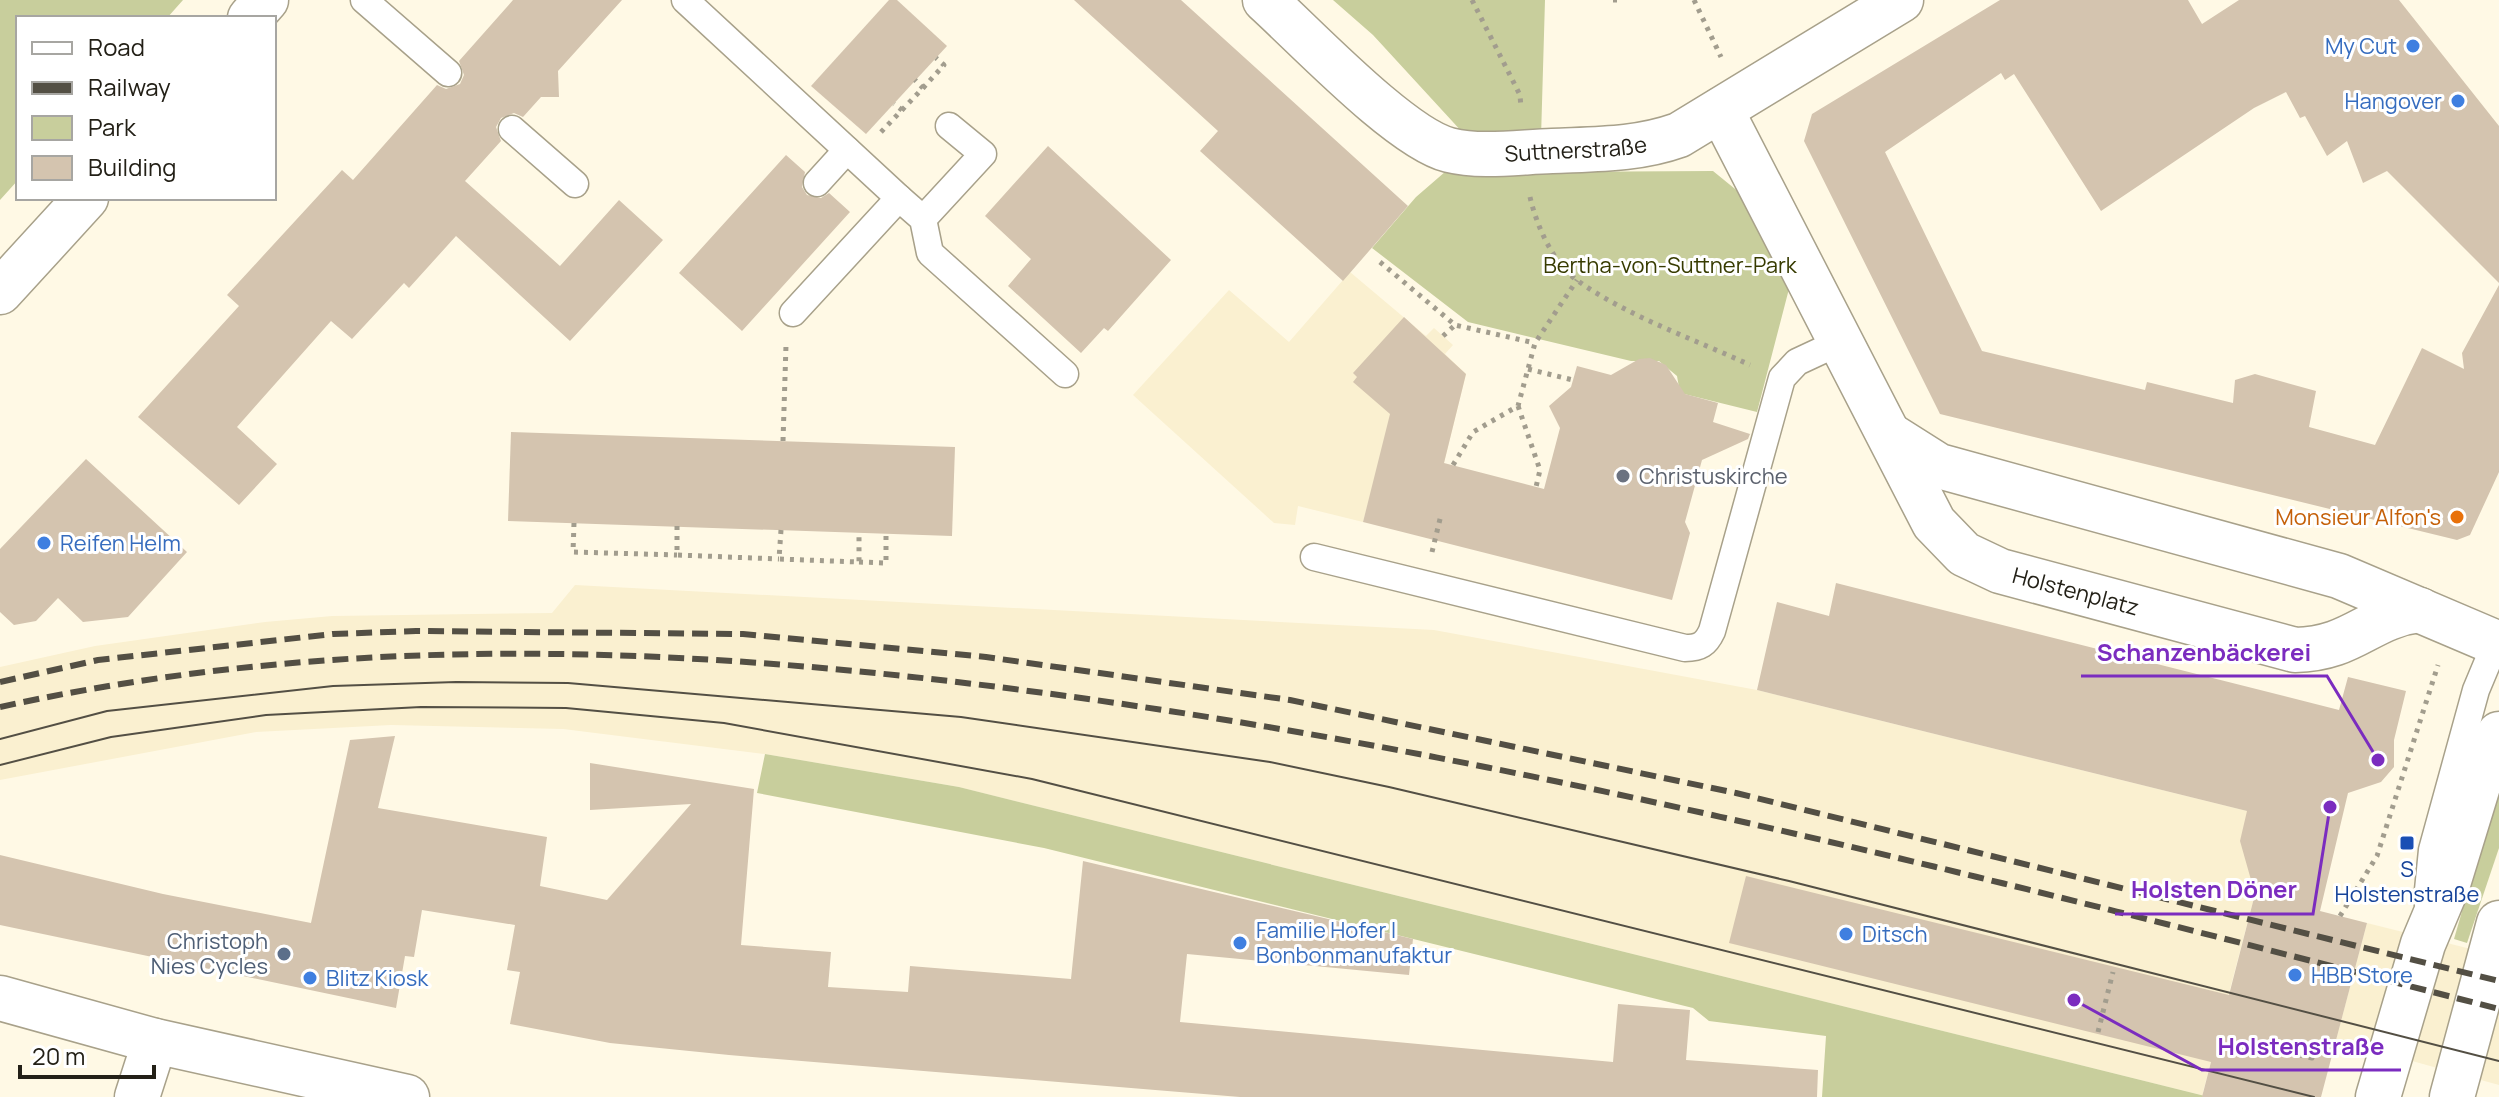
<svg xmlns="http://www.w3.org/2000/svg" width="2499" height="1097" font-family="Manrope,sans-serif">
<style>
.built{fill:#faf0d0}
.green{fill:#c8ce9c}
.building{fill:#d4c4af}
.lines{fill:none;stroke-linecap:round;stroke-linejoin:round}
.lane-casing{stroke:#a8a18a;stroke-width:29}
.street-casing{stroke:#a8a18a;stroke-width:47}
.secondary-casing{stroke:#a8a18a;stroke-width:47}
.primary-casing{stroke:#a8a18a;stroke-width:47}
.path{stroke:#a29d8e;stroke-width:5;stroke-dasharray:4 6;stroke-linecap:butt}
.lane{stroke:#fff;stroke-width:26}
.street{stroke:#fff;stroke-width:44}
.secondary{stroke:#fff;stroke-width:44}
.primary{stroke:#fff;stroke-width:44}
.tram{stroke:#534f44;stroke-width:2}
.rail{stroke:#534f44;stroke-width:6;stroke-dasharray:16 8;stroke-linecap:butt}
.shop-dot{fill:#3f7fe0;stroke:#fff;stroke-width:3}
.worship-dot{fill:#6b7280;stroke:#fff;stroke-width:3}
.food-dot{fill:#e8710a;stroke:#fff;stroke-width:3}
.transit-dot{fill:#1a4fb4;stroke:#fff;stroke-width:3}
.service-dot{fill:#5c6f8a;stroke:#fff;stroke-width:3}
.labels{text-anchor:middle;stroke-width:6;stroke-linejoin:round;paint-order:stroke}
.shop-label{font-size:22px;fill:#366cbe;stroke:#fff;text-anchor:start}
.street-label{font-size:22px;fill:#232017;stroke:#fff}
.park-label{font-size:22px;fill:#373b00;stroke:#fff}
.worship-label{font-size:22px;fill:#5b616d;stroke:#fff;text-anchor:start}
.food-label{font-size:22px;fill:#c56008;stroke:#fff;text-anchor:end}
.transit-label{font-size:22px;fill:#164399;stroke:#fff}
.service-label{font-size:22px;fill:#4e5e75;stroke:#fff;text-anchor:end}
.leader{fill:none;stroke:#7b2cbf;stroke-width:3}
.callout-dot{fill:#7b2cbf;stroke:#fff;stroke-width:3}
.callout-label{font-size:24px;text-anchor:middle;font-weight:bold;fill:#7b2cbf;stroke:#fff;stroke-width:6;stroke-linejoin:round;paint-order:stroke}
</style>
<rect width="100%" height="100%" fill="#fff9e5"/>
<g class="built">
<polygon points="1350,272 1426,336 1434,328 1453,345 1445,354 1466,374 1444,463 1383,448 1363,522 1298,506 1295,525 1274,523 1133,395 1229,290 1289,342"/>
<polygon points="575,585 1434,630 1757,690 2247,811 2255,894 2203,1092 2209,1097 959,787 765,754 563,729 391,725 256,732 0,780 0,667 95,646 265,622 332,616 552,613"/>
<polygon points="2367,923 2499,956 2499,1085 2336,1040"/>
</g>
<g class="green">
<polygon points="0,0 183,0 167,18 18,18 18,180 0,200"/>
<polygon points="1333,0 1545,0 1540,172 1713,171 1740,193 1790,285 1757,412 1680,393 1677,376 1659,361 1631,361 1468,322 1372,248 1416,197 1475,146 1373,35"/>
<polygon points="765,754 959,787 2209,1097 1822,1097 1826,1036 1709,1021 1693,1008 1044,848 757,793"/>
<polygon points="2499,784 2499,848 2467,943 2454,939"/>
</g>
<g class="building">
<polygon points="513,0 622,0 558,71 559,97 541,97 523,117 514,113 501,118 496,127 501,141 465,181 560,266 619,200 663,240 570,341 456,236 409,288 404,283 352,339 331,321 237,427 277,464 239,505 138,417 239,306 227,295 342,170 353,180 437,85 446,89 460,84 464,75 459,61"/>
<polygon points="889,0 897,0 947,46 866,134 811,86"/>
<polygon points="1074,0 1181,0 1408,206 1343,281 1200,151 1218,131"/>
<polygon points="2000,0 2188,0 2202,24 2239,0 2399,0 2499,126 2499,283 2387,171 2363,183 2347,141 2327,156 2305,116 2300,118 2286,92 2254,108 2101,211 2014,74 2005,80 2001,73 1885,152 1982,351 2145,390 2147,382 2233,403 2235,380 2255,374 2316,391 2309,427 2375,445 2422,348 2464,369 2462,353 2499,285 2499,472 2470,535 2457,540 1940,414 1804,141 1812,114"/>
<polygon points="1048,146 1171,260 1108,331 1104,328 1081,353 1008,286 1031,259 985,216"/>
<polygon points="786,155 805,172 802,187 807,195 821,198 829,193 850,212 742,331 679,273"/>
<polygon points="1404,317 1466,374 1444,463 1544,489 1560,428 1549,406 1571,387 1577,366 1611,375 1639,359 1650,358 1666,365 1685,394 1718,403 1713,422 1750,434 1748,439 1702,460 1685,522 1690,533 1672,600 1363,522 1390,414 1353,382 1357,377 1353,373"/>
<polygon points="511,432 955,447 952,536 508,521"/>
<polygon points="86,459 187,552 128,617 83,622 58,598 36,621 14,625 0,612 0,549"/>
<polygon points="1836,583 2339,710 2348,677 2406,691 2394,740 2394,767 2381,782 2348,793 2320,911 2367,923 2321,1097 2202,1097 2211,1062 1729,943 1746,876 2229,995 2255,894 2240,841 2247,811 1757,690 1777,602 1829,616"/>
<polygon points="395,736 378,808 547,837 540,886 607,900 691,804 590,810 590,763 754,789 741,945 831,952 828,987 908,992 910,966 1071,979 1083,861 1413,939 1409,975 1187,954 1180,1022 1613,1062 1618,1004 1690,1010 1686,1060 1818,1070 1817,1097 1240,1097 729,1055 610,1043 510,1024 520,972 507,970 515,925 422,910 414,957 405,956 396,1008 0,925 0,855 163,894 311,923 350,740"/>
</g>
<g class="lines">
<defs>
<g id="lane">
<polyline points="364,0 448,73"/>
<polyline points="685,0 899,198 793,313"/>
<polyline points="512,129 575,184"/>
<polyline points="817,183 847,150"/>
<polyline points="899,198 923,219 930,253 1065,374"/>
<polyline points="923,219 983,154 949,126"/>
<path d="M1314,557L1685,648C1700,648 1706,644 1712,631L1782,378L1797,362L1842,341"/>
<polyline points="2427,900 2432,850 2476,690 2499,635"/>
</g>
<g id="street">
<path id="s1" d="M1265,0C1306,37 1401,138 1449,150C1481,158 1519,152 1552,151C1596,149 1637,150 1679,135L1901,0"/>
<path id="s2" d="M1721,110L1934,523L1964,554L2000,571L2295,650C2354,649 2368,616 2420,610"/>
<polyline points="1890,435 1939,466 2339,576 2499,644"/>
<polyline points="137,1097 155,1041"/>
</g>
<g id="secondary">
<polyline points="250,18 266,0"/>
<polyline points="0,292 86,198"/>
<polyline points="2378,1097 2423,944 2447,887 2478,786 2499,734"/>
<polyline points="2452,1097 2499,923"/>
</g>
<polyline id="primary" points="0,998 155,1041 407,1097"/>
</defs>
<use href="#lane" class="lane-casing"/>
<use href="#street" class="street-casing"/>
<use href="#secondary" class="secondary-casing"/>
<use href="#primary" class="primary-casing"/>
<g class="path">
<polyline points="1472,0 1520,95 1521,108"/>
<polyline points="1613,0 1622,0"/>
<polyline points="1694,0 1721,57"/>
<polyline points="923,88 944,65 936,58"/>
<polyline points="902,110 923,88 915,80"/>
<polyline points="881,132 902,110 894,104"/>
<path d="M1530,197C1537,227 1553,263 1578,281C1629,317 1694,339 1750,365"/>
<polyline points="1380,262 1455,325 1535,343"/>
<polyline points="1443,336 1455,325"/>
<polyline points="1528,369 1573,380"/>
<polyline points="1518,406 1540,470 1536,487"/>
<polyline points="783,441 786,345"/>
<polyline points="1453,465 1473,432 1518,406 1535,343 1577,280"/>
<polyline points="574,523 573,552 677,555"/>
<polyline points="677,526 677,555 779,559"/>
<polyline points="781,530 779,559 859,562 859,532"/>
<polyline points="1432,552 1441,515"/>
<polyline points="859,562 886,563 886,533"/>
<polyline points="2340,916 2377,856 2438,665"/>
<polyline points="2098,1032 2113,972"/>
<polyline points="2299,1055 2312,1058 2316,1044"/>
</g>
<use href="#lane" class="lane"/>
<use href="#street" class="street"/>
<use href="#secondary" class="secondary"/>
<use href="#primary" class="primary"/>
<g class="tram">
<polyline points="0,739 107,711 333,686 456,682 568,683 961,717 1270,762 1389,787 1789,881 2499,1061"/>
<polyline points="0,765 111,737 266,715 421,707 566,708 724,723 1032,779 2314,1097"/>
</g>
<g class="rail">
<polyline points="0,682 98,660 333,634 416,631 743,634 986,657 1290,700 1736,793 2499,981"/>
<path d="M0,707C372,625 743,649 1116,703C1584,771 2042,892 2499,1009"/>
</g>
</g>
<g class="shop-dot">
<circle cx="2413" cy="46" r="8"/>
<circle cx="2458" cy="101" r="8"/>
<circle cx="44" cy="543" r="8"/>
<circle cx="1846" cy="934" r="8"/>
<circle cx="1240" cy="943" r="8"/>
<circle cx="2295" cy="975" r="8"/>
<circle cx="310" cy="978" r="8"/>
</g>
<circle class="worship-dot" cx="1623" cy="476" r="8"/>
<circle class="food-dot" cx="2457" cy="517" r="8"/>
<rect class="transit-dot" x="2399" y="835" width="16" height="16" rx="4"/>
<circle class="service-dot" cx="284" cy="954" r="8"/>
<g class="labels">
<g class="shop-label">
<text x="2397" y="54" text-anchor="end">My Cut</text>
<text x="2442" y="109" text-anchor="end">Hangover</text>
<text x="60" y="551">Reifen Helm</text>
<text x="1256" y="938">Familie Hofer |<tspan x="1256" dy="25">Bonbonmanufaktur</tspan></text>
<text x="1862" y="942">Ditsch</text>
<text x="2311" y="983">HBB Store</text>
<text x="326" y="986">Blitz Kiosk</text>
</g>
<g class="street-label">
<text dy="8" stroke="none"><textPath href="#s1" startOffset="366">Suttnerstraße</textPath></text>
<text dy="8" stroke="none"><textPath href="#s2" startOffset="626">Holstenplatz</textPath></text>
</g>
<g class="park-label">
<text x="1670" y="273">Bertha-von-Suttner-Park</text>
</g>
<g class="worship-label">
<text x="1639" y="484">Christuskirche</text>
</g>
<g class="food-label">
<text x="2441" y="525">Monsieur Alfon's</text>
</g>
<g class="transit-label">
<text x="2407" y="877">S<tspan x="2407" dy="25">Holstenstraße</tspan></text>
</g>
<g class="service-label">
<text x="268" y="949">Christoph<tspan x="268" dy="25">Nies Cycles</tspan></text>
</g>
</g>
<path class="leader" d="M2378 760L2327 676H2081M2330 807L2313 914H2115M2074 1000L2202 1070H2401"/>
<g class="callout-dot">
<circle cx="2378" cy="760" r="8"/>
<circle cx="2330" cy="807" r="8"/>
<circle cx="2074" cy="1000" r="8"/>
</g>
<g class="callout-label">
<text x="2204" y="661">Schanzenbäckerei</text>
<text x="2214" y="898">Holsten Döner</text>
<text x="2301" y="1055">Holstenstraße</text>
</g>
<rect x="16" y="16" width="260" height="184" fill="#ffffff" stroke="#a7a6a2" stroke-width="2"/>
<rect x="32" y="42" width="40" height="12" fill="#ffffff" stroke="#a7a6a2" stroke-width="2"/>
<text x="88" y="56" font-size="24" fill="#232017">Road</text>
<rect x="32" y="82" width="40" height="12" fill="#534f44" stroke="#a7a6a2" stroke-width="2"/>
<text x="88" y="96" font-size="24" fill="#232017">Railway</text>
<rect x="32" y="116" width="40" height="24" fill="#c8ce9c" stroke="#a7a6a2" stroke-width="2"/>
<text x="88" y="136" font-size="24" fill="#232017">Park</text>
<rect x="32" y="156" width="40" height="24" fill="#d4c4af" stroke="#a7a6a2" stroke-width="2"/>
<text x="88" y="176" font-size="24" fill="#232017">Building</text>
<path d="M20 1065v12h134v-12" fill="none" stroke="#232017" stroke-width="4"/>
<text x="32" y="1065" font-size="24" fill="#232017" stroke="#ffffff" stroke-width="6" paint-order="stroke">20 m</text>
</svg>
